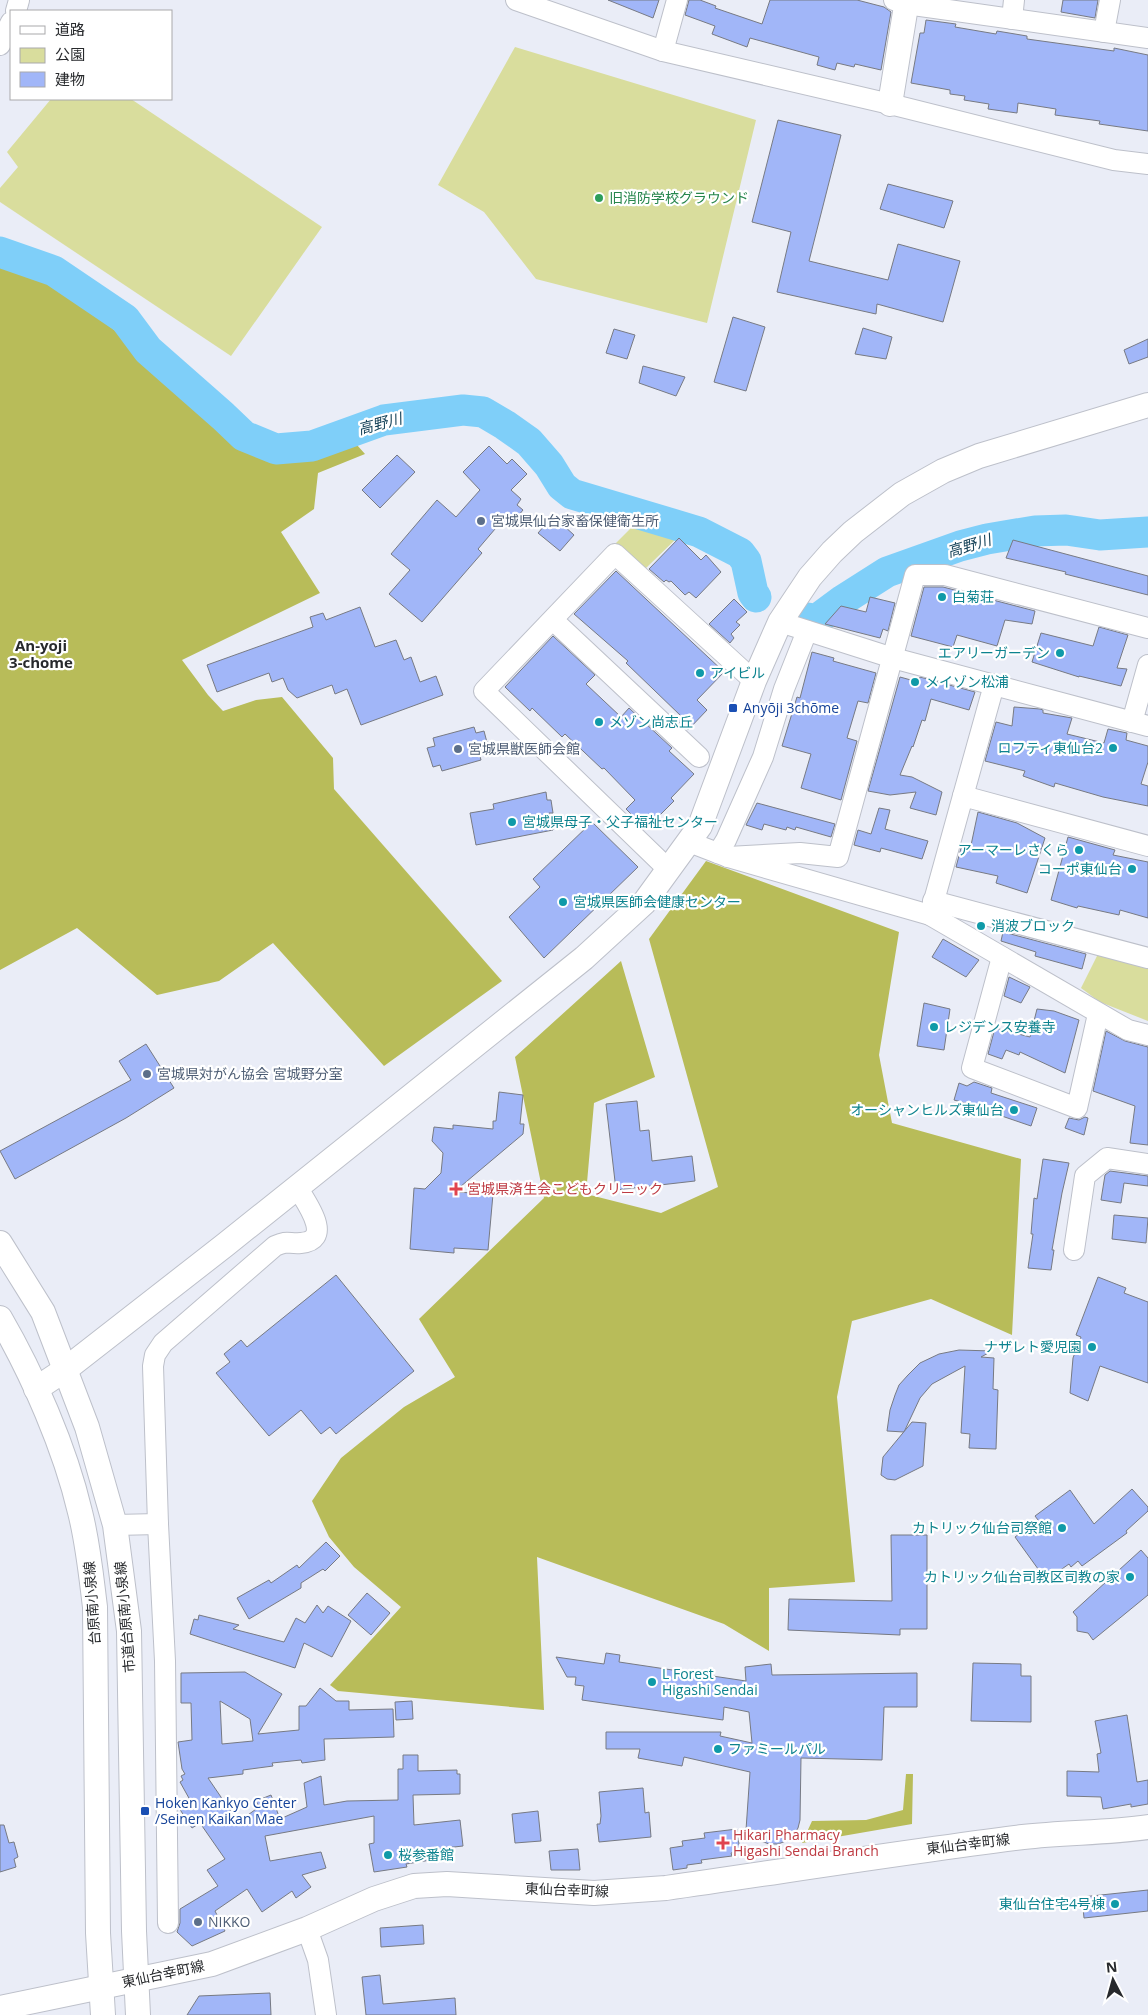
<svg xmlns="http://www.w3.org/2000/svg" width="1148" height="2015" font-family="'Open Sans','Noto Sans JP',sans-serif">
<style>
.green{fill:#d9dd9d}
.forest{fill:#b8bc59}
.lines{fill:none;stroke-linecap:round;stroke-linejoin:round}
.river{stroke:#7fcff9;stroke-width:31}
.building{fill:#a1b6f8;stroke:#777a83;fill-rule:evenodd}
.minor-casing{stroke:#bdc0ca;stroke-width:22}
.tertiary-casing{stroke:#bdc0ca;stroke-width:26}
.minor{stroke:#fff;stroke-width:20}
.tertiary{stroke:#fff;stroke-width:24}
.leisure-dot{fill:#2e9e5b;stroke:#fff;stroke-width:2}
.service-dot{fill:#5c6f8a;stroke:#fff;stroke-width:2}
.culture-dot{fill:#0f9aa8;stroke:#fff;stroke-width:2}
.transit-dot{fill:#1a4fb4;stroke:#fff;stroke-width:2}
.health-dot{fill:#e0444e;stroke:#fff;stroke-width:2}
.labels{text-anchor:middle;stroke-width:4.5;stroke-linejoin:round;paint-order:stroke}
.leisure-label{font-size:14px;fill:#27864d;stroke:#fff;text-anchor:start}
.service-label{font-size:14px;fill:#4e5e75;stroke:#fff;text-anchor:start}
.culture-label{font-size:14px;fill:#0d838f;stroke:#fff;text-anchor:start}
.transit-label{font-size:14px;fill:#164399;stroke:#fff;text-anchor:start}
.health-label{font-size:14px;fill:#be3a42;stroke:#fff;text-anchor:start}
.street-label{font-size:14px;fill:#27292c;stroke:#fff}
.water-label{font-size:15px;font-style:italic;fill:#164359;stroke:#fff}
.neighbourhood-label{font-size:15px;font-weight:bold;fill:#27292c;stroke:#fff}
</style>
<rect width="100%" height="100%" fill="#eaedf7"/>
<g class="green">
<polygon points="515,47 756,120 707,323 536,279 484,212 438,185"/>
<polygon points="51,99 131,99 322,227 231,356 0,202 0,188 18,167 7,152"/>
<polygon points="633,526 678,537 646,568 615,544"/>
<polygon points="1100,950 1148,964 1148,1021 1100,1002 1081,988"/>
</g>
<g class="forest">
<polygon points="0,259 49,279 145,354 244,441 277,454 309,452 349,436 365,454 318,473 314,509 281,532 320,593 182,660 208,695 223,711 256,700 282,697 333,758 334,789 502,981 384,1066 273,943 219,981 157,995 77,928 0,970"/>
<polygon points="706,861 899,932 879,1055 892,1123 1021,1159 1012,1335 931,1299 852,1321 837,1397 855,1582 769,1588 769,1651 724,1624 537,1557 544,1710 338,1691 330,1685 401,1607 354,1567 329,1537 312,1501 341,1458 404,1407 455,1377 419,1319 544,1198 515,1057 621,961 655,1077 594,1103 586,1194 661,1213 718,1187 649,939"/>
<polygon points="906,1774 913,1774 912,1824 802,1843 812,1821 866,1820 903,1810"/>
</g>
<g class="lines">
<g class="river">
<polyline points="0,252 54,271 125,319 148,350 223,416 244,436 276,449 312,446 384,420 463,410 483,412 505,425 529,442 549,465 562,486 572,494 699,532 740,553 746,561 753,593 756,597"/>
<polyline points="808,618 816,620 843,600 887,572 960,546 987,539 1035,531 1066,530 1100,535 1148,532"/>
</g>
</g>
<g class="building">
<polygon points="608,0 659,0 653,18"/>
<polygon points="689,0 700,0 716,6 715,8 762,24 770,0 857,0 884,7 891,12 881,70 855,64 854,67 837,63 835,70 817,65 819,57 750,38 747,47 712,34 715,26 685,15"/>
<polygon points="1063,0 1098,0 1095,18 1061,12"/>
<polygon points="926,20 956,24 955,27 996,34 997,31 1027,36 1027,39 1114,51 1114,48 1148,55 1148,131 1099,124 1100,121 1055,115 1056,109 1018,103 1017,113 988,109 989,104 964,100 965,96 950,94 950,90 911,83 920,33 924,33"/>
<polygon points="778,120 841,135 809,261 888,280 898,244 960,261 943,322 877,304 876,314 777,292 791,232 752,222"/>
<polygon points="888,184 953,201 944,228 880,209"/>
<polygon points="733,317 765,327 746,391 714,382"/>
<polygon points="863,328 892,337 886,359 855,354"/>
<polygon points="614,329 635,335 627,359 606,353"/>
<polygon points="1148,339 1148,357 1129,364 1124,350"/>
<polygon points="643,366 685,377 676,396 639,383"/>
<polygon points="489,446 507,464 512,459 527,474 511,490 521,499 517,505 523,510 508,528 501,522 478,549 482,553 422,622 389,594 410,570 391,554 437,500 456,517 480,490 463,472"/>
<polygon points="397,455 415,472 380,508 362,490"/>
<polygon points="553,516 574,535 560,551 538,533"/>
<polygon points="679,538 701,560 706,555 721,572 696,598 689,592 685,595 671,581 669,582 666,580 664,582 649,569"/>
<polygon points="1013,540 1148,576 1148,595 1065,574 1066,572 1006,558"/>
<polygon points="616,571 724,672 697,700 707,710 688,730 677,720 681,716 626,663 628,661 574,614"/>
<polygon points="924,587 943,587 1035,611 1032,624 1005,620 997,646 957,635 953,647 911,636"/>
<polygon points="870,597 895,603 888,631 883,629 880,638 825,624 841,606 866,612"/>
<polygon points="734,599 747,612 736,622 740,625 731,634 734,638 730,643 709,624"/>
<polygon points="360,607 375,647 396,640 404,660 411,657 420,682 436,676 443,695 361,725 347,689 335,694 332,685 297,698 288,690 283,678 272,682 269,673 217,692 207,665 313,627 310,617 323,613 326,620"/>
<polygon points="1099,627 1128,635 1117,668 1127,669 1121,686 1079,676 1079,677 1032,662 1041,633 1093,646"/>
<polygon points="553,636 595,675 586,684 621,717 629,708 672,748 669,751 694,774 671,798 674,801 646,829 626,809 635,800 604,768 602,769 565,734 562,737 532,708 530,711 505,687"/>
<polygon points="812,652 834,658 833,661 876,673 868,703 858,701 847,738 857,741 841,800 801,788 811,754 782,746 797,697 800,698"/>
<polygon points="900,677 918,682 920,677 975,692 969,710 931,699 925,721 922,720 913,747 912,746 900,775 912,777 942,792 936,815 910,808 916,792 890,795 868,791"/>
<polygon points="1014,707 1040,709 1043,710 1043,713 1072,718 1067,734 1104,743 1108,729 1127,733 1126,740 1148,746 1148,762 1141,784 1148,786 1148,806 1103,797 1055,783 1054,787 1023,776 1025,771 985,761 996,722 1012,726"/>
<polygon points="474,727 476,733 484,731 489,750 479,753 481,760 442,771 440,765 433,767 427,748 435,746 433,738"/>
<polygon points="546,792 547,800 551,800 553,813 549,813 553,830 476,845 470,813 494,809 493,804"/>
<polygon points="757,803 835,824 831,837 796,827 795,830 787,827 786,830 764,824 762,830 746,825"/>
<polygon points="879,808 890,810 885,829 928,841 922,859 881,848 880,852 854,845 858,830 871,834"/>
<polygon points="978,812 1017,823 1045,838 1027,893 996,883 998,876 956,867 961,848 970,850"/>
<polygon points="592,822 638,867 544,958 509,917 540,887 533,879"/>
<polygon points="1068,837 1115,850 1113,855 1148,862 1148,918 1120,910 1119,915 1078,906 1077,908 1051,900"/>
<polygon points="1003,932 1086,954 1082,969 1035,956 1036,952 1001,941"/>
<polygon points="943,939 979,960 966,977 932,957"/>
<polygon points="1009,977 1030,987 1021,1003 1004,996"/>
<polygon points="924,1003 950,1009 944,1050 917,1046"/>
<polygon points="1037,1009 1054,1011 1079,1020 1065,1073 1020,1052 1019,1055 1006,1050 1002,1059 988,1054 995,1028 1030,1037"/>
<polygon points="1106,1031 1125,1041 1148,1047 1148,1145 1130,1143 1135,1106 1093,1091"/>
<polygon points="146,1044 174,1088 126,1118 15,1179 0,1151 131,1080 119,1061"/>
<polygon points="974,1082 992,1088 991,1093 1037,1108 1031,1126 990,1112 991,1110 954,1100 959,1083 967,1086"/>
<polygon points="499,1092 523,1095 520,1124 524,1124 523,1134 454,1192 493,1194 488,1250 454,1248 454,1253 410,1249 414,1188 425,1189 441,1173 443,1153 432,1141 434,1127 453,1129 453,1125 493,1129 493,1121 496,1121"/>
<polygon points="637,1101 640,1131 649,1130 652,1161 692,1156 695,1181 616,1190 606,1104"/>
<polygon points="1085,1117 1088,1118 1084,1135 1065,1128 1069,1118 1079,1120"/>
<polygon points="1043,1159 1069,1163 1062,1193 1052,1250 1054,1250 1051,1270 1028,1268 1033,1234 1031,1234 1034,1198 1037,1199"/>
<polygon points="1110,1171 1148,1176 1148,1186 1124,1183 1121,1203 1101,1200 1105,1175"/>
<polygon points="1114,1215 1148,1218 1146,1243 1112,1239"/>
<polygon points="336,1275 414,1371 336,1434 330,1427 321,1434 301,1410 269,1436 216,1373 230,1362 224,1354 241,1340 247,1347"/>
<polygon points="1098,1277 1126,1288 1124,1293 1148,1302 1148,1383 1100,1366 1088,1401 1070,1393 1073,1358 1081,1337 1076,1335"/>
<polygon points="959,1350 992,1351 981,1357 994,1358 993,1389 998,1390 996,1449 969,1448 970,1434 961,1433 965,1366 932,1384 920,1398 904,1432 887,1431 890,1410 895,1395 899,1385 908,1375 920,1363 939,1354"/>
<polygon points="912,1422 926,1423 923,1466 895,1480 887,1479 881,1475 883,1457"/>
<polygon points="1132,1489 1148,1507 1148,1511 1126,1531 1127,1533 1082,1566 1078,1561 1071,1567 1069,1564 1046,1580 1015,1537 1038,1520 1035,1516 1070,1490 1094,1524"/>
<polygon points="891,1535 927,1535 927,1629 900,1629 900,1635 788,1630 789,1599 892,1601"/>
<polygon points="326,1542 340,1556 325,1571 323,1569 301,1583 301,1588 249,1619 237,1598 269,1580 271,1583 297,1565 299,1568"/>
<polygon points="1141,1550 1148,1558 1148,1595 1093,1640 1088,1633 1077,1631 1077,1617 1073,1612"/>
<polygon points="367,1593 390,1613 371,1635 348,1615"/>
<polygon points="317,1605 323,1613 328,1606 351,1621 332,1657 304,1643 295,1668 190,1634 194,1619 198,1620 199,1615 239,1625 233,1629 284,1642 296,1618 305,1623"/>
<polygon points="606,1653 620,1655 619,1662 746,1681 745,1667 771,1664 772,1675 917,1673 917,1707 884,1707 882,1760 801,1758 800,1820 798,1828 793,1836 786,1841 778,1844 769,1844 761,1841 746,1830 750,1772 684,1757 682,1766 638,1758 640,1749 606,1749 606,1732 721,1732 720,1736 752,1743 749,1712 724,1707 723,1720 582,1700 584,1686 575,1685 576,1677 567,1677 556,1657 604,1664"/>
<polygon points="973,1663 1021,1664 1021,1676 1031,1676 1031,1722 971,1721"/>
<path d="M245,1672L282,1694L258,1734L299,1730V1706H306L320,1688L336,1701H349V1710L393,1709L394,1737L324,1739L325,1760L302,1763L301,1760L272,1763L273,1766L243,1770V1774L208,1778L238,1822L259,1807L256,1801L271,1795L280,1819L307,1807L304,1783L321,1776L324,1805L347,1801L398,1800V1769H403V1755H418V1771L457,1770V1774H460V1794L413,1795L414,1825L460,1820L463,1846L436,1849L437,1859L406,1864L407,1867L374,1872L369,1844L374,1843V1816L265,1836L270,1861L321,1852L326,1868L302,1875L311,1887L296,1898L292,1891L262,1912L247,1889L215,1911L225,1931L192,1946L177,1932L180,1923V1909L218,1886L207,1870L225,1859L200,1823L192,1828L179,1808L190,1800L180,1782L183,1780L181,1776L185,1774L182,1769L178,1742L192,1740L191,1703H181V1673ZM220,1701L250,1719L253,1741L222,1744Z"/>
<polygon points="412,1701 413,1719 396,1720 395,1702"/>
<polygon points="1127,1715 1137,1782 1148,1780 1148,1804 1131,1807 1131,1804 1103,1809 1101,1797 1067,1796 1067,1771 1099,1772 1097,1754 1101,1753 1095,1721"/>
<polygon points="643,1788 645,1813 649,1812 651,1837 599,1842 597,1824 600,1824 601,1816 599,1792"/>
<polygon points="538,1811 541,1841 515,1843 512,1814"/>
<polygon points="0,1825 4,1825 9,1843 14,1842 18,1857 14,1859 16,1867 0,1872"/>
<polygon points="737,1829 740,1852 731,1853 732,1856 701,1860 702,1863 687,1865 687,1868 673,1870 670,1848 683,1846 682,1841 705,1838 704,1833"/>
<polygon points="578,1849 580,1870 551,1870 549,1851"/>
<polygon points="1148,1890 1148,1911 1084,1918 1082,1897"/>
<polygon points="423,1925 424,1944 381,1947 380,1928"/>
<polygon points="380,1975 383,2004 455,1998 456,2015 366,2015 362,1977"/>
<polygon points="270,1993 271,2015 187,2015 199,1996"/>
</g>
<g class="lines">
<defs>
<g id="minor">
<polyline points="516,0 663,51 890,104 1114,160 1148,164"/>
<polyline points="894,0 906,4 1148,38"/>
<polyline points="16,11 19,0"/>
<polyline points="1012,19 1014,0"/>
<polyline points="1104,32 1110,0"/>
<polyline points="0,45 11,22"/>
<polyline points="663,51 677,0"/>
<polyline points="553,620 699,757"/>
<polyline points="780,622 893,658 1148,726"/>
<polyline points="1132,722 1148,665"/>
<polyline points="963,796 994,685"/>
<polyline points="689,842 728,857 930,915"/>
<polyline points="1148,846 963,796 930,915 1128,1030 1148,1035"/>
<polyline points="718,853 726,840 763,757 784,689 807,631"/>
<polyline points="728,857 800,853 838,857 915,575 945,575 1148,628"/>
<polyline points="669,870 484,691 615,554 754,681"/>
<polyline points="933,901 1148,958"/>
<polyline points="1002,957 972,1068 1077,1108 1098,1014"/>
<polyline points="1074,1250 1085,1176 1107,1158 1148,1164"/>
<path d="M158,1524L153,1366L155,1355L163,1343L275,1246C288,1240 288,1244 301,1243C335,1240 305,1201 297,1187"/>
<polyline points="115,1525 158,1524 165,1661 168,1923"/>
<polyline points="307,1929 318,1960 326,2015"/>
</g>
<g id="tertiary">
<polyline points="890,104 907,0"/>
<polyline points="0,1243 43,1312 87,1427 115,1525 129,1631 134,1931 138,2015"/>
<path d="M0,1318C33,1375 65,1448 80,1512C88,1543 91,1575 95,1607L98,1933L103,2015"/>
<polyline points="36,1389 66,1369 225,1245 584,958 644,903 700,826 754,681 780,622 810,577 832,552 853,532 902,494 943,471 979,456 1148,405"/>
<path d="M0,2008L212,1964L307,1929L374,1899L414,1886L447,1884L594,1893L666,1888C785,1871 904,1852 1023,1837C1065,1832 1107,1833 1148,1827"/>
</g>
</defs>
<use href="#minor" class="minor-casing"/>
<use href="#tertiary" class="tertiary-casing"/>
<use href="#minor" class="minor"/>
<use href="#tertiary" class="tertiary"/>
</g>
<circle class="leisure-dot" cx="599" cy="198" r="5"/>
<g class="service-dot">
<circle cx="481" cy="521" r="5"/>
<circle cx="458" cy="749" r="5"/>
<circle cx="147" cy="1074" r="5"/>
<circle cx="198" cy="1922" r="5"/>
</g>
<g class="culture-dot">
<circle cx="942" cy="597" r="5"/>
<circle cx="1060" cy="653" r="5"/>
<circle cx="700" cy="673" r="5"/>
<circle cx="915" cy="682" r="5"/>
<circle cx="599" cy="722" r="5"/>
<circle cx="1113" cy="748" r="5"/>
<circle cx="512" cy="822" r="5"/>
<circle cx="1079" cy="850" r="5"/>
<circle cx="1132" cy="869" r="5"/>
<circle cx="563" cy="902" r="5"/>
<circle cx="981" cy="926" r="5"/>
<circle cx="934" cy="1027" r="5"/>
<circle cx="1014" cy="1110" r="5"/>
<circle cx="1092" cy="1347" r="5"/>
<circle cx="1062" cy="1528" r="5"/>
<circle cx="1130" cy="1577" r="5"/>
<circle cx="652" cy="1682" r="5"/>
<circle cx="718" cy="1749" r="5"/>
<circle cx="388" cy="1855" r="5"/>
<circle cx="1115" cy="1904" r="5"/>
</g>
<g class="transit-dot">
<rect x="728" y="703" width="10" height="10" rx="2.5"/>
<rect x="140" y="1806" width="10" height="10" rx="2.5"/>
</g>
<g class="health-dot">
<path d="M453.5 1181.5h5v5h5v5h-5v5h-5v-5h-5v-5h5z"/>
<path d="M720.5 1835.5h5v5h5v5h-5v5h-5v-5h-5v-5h5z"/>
</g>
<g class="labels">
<g class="leisure-label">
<text x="609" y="203">旧消防学校グラウンド</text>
</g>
<g class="service-label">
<text x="491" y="526">宮城県仙台家畜保健衛生所</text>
<text x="468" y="754">宮城県獣医師会館</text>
<text x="157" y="1079">宮城県対がん協会 宮城野分室</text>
<text x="208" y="1927">NIKKO</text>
</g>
<g class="culture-label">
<text x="952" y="602">白菊荘</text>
<text x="1050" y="658" text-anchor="end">エアリーガーデン</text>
<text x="710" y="678">アイビル</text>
<text x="925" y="687">メイゾン松浦</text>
<text x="609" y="727">メゾン尚志丘</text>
<text x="1103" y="753" text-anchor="end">ロフティ東仙台2</text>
<text x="522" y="827">宮城県母子・父子福祉センター</text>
<text x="1069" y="855" text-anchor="end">アーマーレさくら</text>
<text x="1122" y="874" text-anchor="end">コーポ東仙台</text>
<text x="573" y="907">宮城県医師会健康センター</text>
<text x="991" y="931">消波ブロック</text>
<text x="944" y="1032">レジデンス安養寺</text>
<text x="1004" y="1115" text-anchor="end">オーシャンヒルズ東仙台</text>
<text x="1082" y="1352" text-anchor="end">ナザレト愛児園</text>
<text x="1052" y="1533" text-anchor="end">カトリック仙台司祭館</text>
<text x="1120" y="1582" text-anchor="end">カトリック仙台司教区司教の家</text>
<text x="662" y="1679">L Forest<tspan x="662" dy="16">Higashi Sendai</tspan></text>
<text x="728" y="1754">ファミールパル</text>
<text x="398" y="1860">桜参番館</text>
<text x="1105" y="1909" text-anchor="end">東仙台住宅4号棟</text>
</g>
<g class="transit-label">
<text x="743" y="713">Anyōji 3chōme</text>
<text x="155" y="1808">Hoken Kankyo Center<tspan x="155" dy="16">/Seinen Kaikan Mae</tspan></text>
</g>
<g class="health-label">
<text x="467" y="1194">宮城県済生会こどもクリニック</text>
<text x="733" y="1840">Hikari Pharmacy<tspan x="733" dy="16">Higashi Sendai Branch</tspan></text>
</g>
<g class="street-label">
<text transform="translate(92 1603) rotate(-94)" y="5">台原南小泉線</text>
<text transform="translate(125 1617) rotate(-95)" y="5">市道台原南小泉線</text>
<text transform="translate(968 1844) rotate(-7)" y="5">東仙台幸町線</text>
<text transform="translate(567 1890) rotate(2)" y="5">東仙台幸町線</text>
<text transform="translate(163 1974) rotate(-12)" y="5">東仙台幸町線</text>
</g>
<g class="water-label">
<text transform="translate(380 424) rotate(-15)" y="5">高野川</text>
<text transform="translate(969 546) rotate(-17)" y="5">高野川</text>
</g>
<g class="neighbourhood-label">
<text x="41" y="651">An-yoji<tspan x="41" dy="17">3-chome</tspan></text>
</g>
</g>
<rect x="10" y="10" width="162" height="90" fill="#ffffff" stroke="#a9a9ab"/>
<rect x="20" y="26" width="25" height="8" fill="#ffffff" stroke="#a9a9ab"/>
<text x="55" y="35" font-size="15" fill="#27292c">道路</text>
<rect x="20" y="48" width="25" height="15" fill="#d9dd9d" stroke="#a9a9ab"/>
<text x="55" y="60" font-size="15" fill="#27292c">公園</text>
<rect x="20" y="72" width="25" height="15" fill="#a1b6f8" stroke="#a9a9ab"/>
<text x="55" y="85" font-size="15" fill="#27292c">建物</text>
<g transform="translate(1113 1980) rotate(354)" stroke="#ffffff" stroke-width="4" paint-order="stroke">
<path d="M0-4L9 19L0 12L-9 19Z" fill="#27292c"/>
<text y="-8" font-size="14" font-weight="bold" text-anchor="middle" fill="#27292c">N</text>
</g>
</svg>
